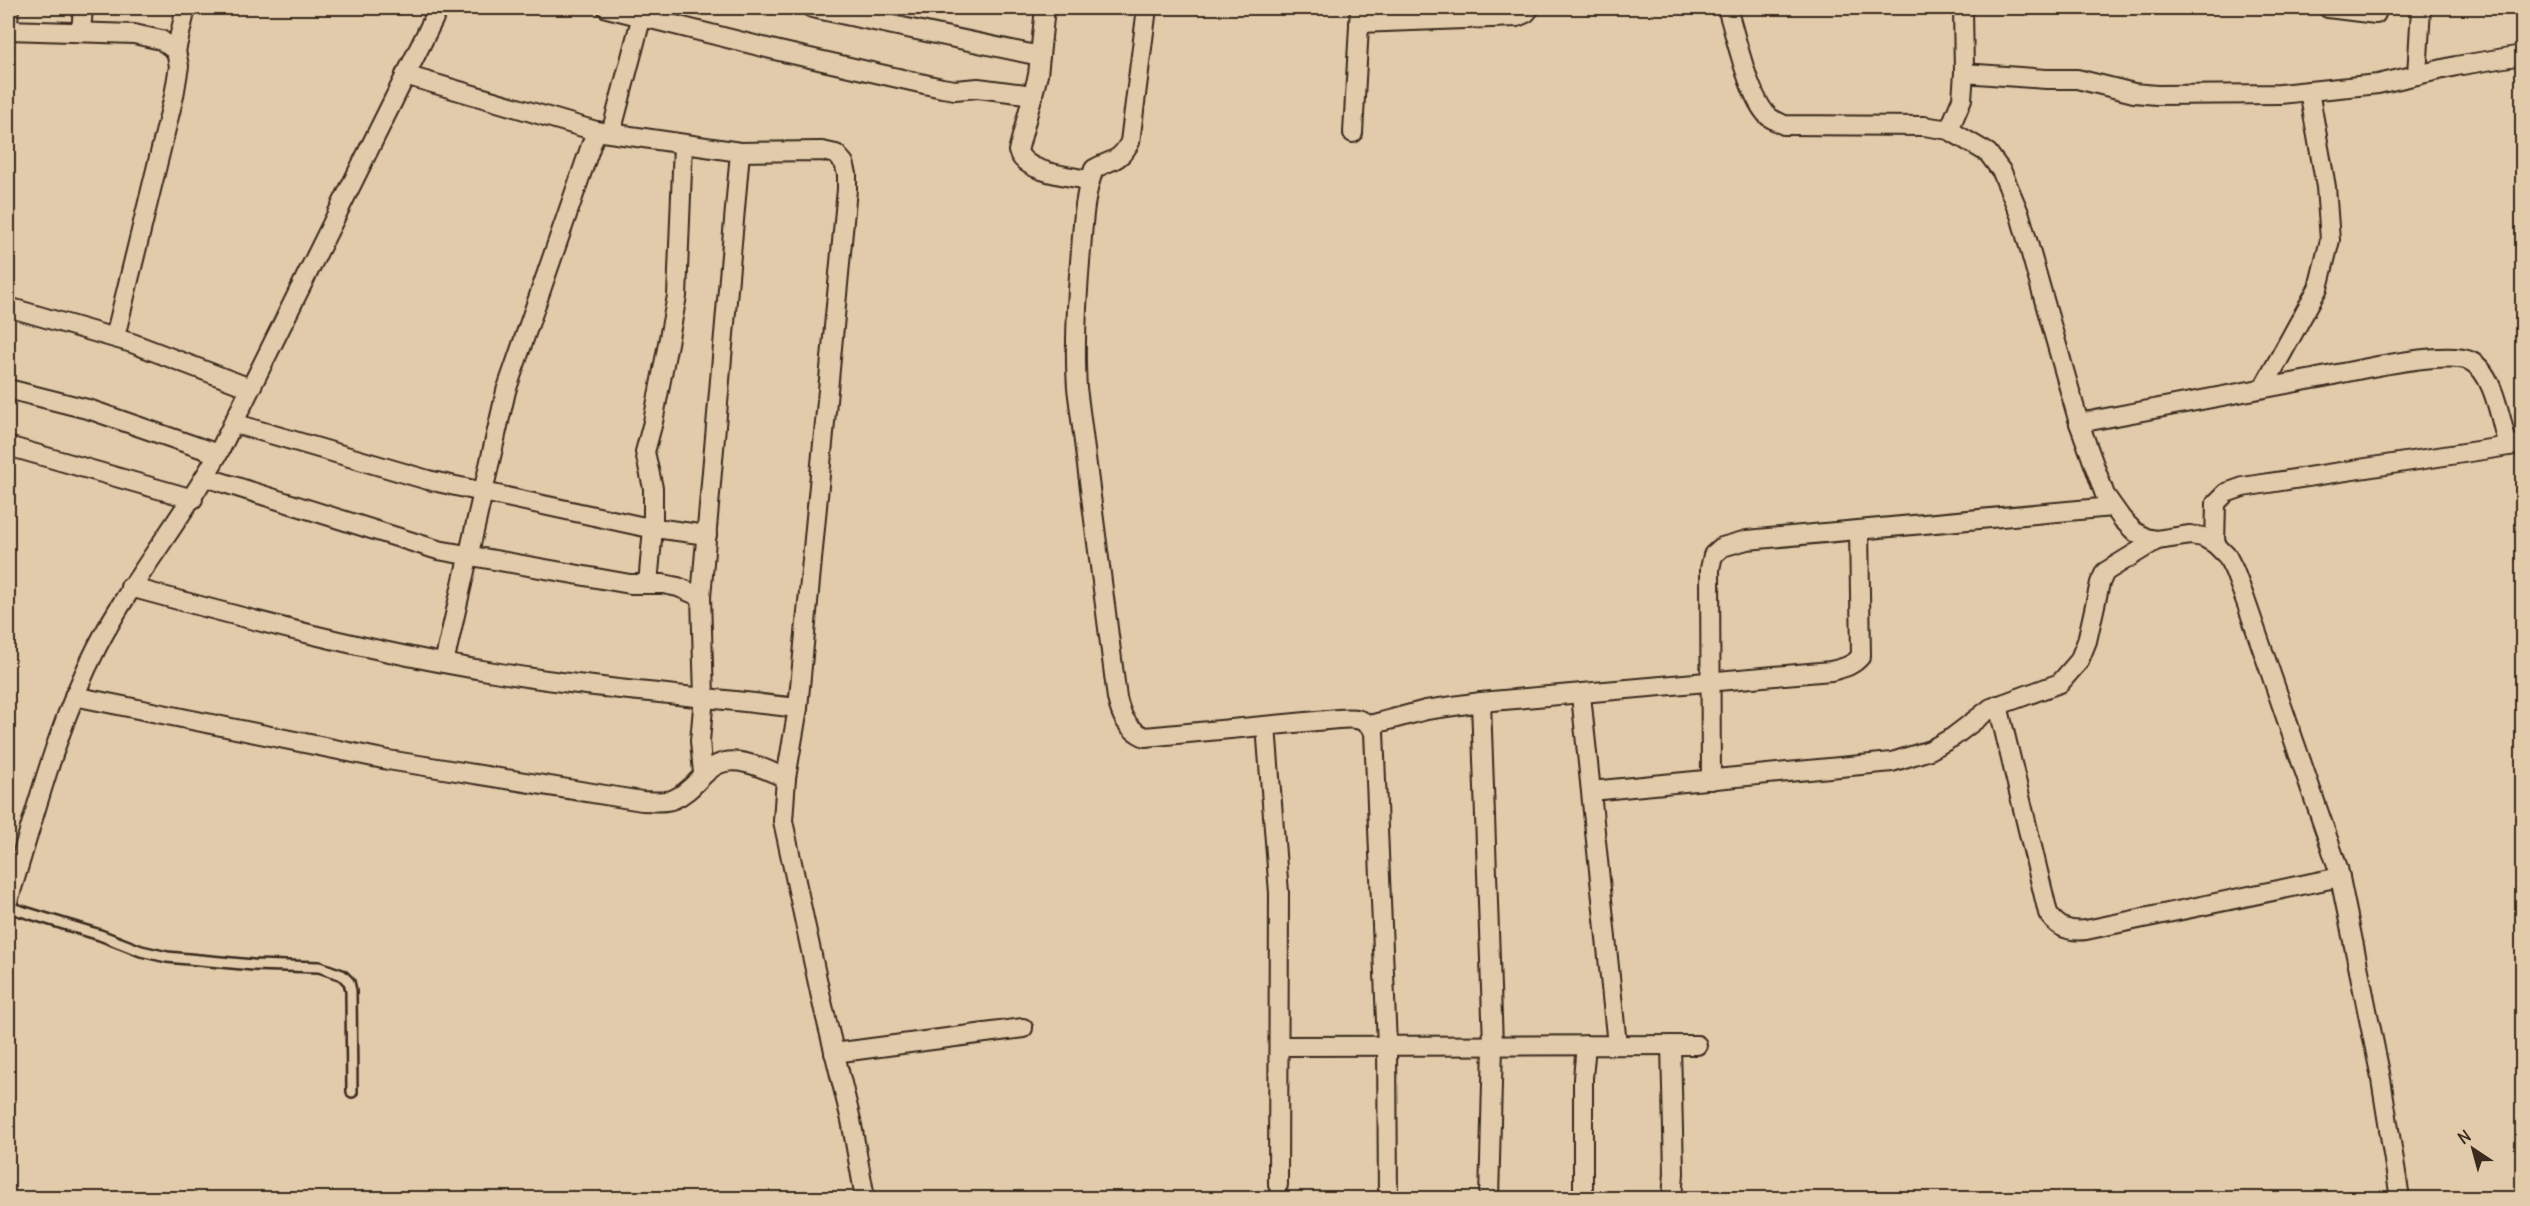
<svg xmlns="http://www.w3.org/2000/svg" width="2530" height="1206" font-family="Delius,sans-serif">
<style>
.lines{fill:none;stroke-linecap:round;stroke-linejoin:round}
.service-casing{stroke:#3b2a1e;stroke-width:14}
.minor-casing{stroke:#3b2a1e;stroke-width:22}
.service{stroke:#e1cbaa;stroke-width:9}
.minor{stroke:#e1cbaa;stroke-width:18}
</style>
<rect width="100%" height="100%" fill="#e1cbaa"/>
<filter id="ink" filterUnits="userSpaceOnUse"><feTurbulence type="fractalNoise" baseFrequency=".0167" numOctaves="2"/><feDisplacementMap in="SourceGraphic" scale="12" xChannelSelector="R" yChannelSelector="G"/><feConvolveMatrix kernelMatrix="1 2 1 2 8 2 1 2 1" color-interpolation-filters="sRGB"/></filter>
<g filter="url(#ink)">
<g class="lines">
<defs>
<polyline id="service" points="8,907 100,935 141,951 167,957 253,965 319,967 342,975 349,982 351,991 352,1092"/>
<g id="minor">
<polyline points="607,8 779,51 942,88 955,90 978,88 1033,95"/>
<polyline points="812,8 1040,56"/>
<path d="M1045,8L1038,75L1018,151C1025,173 1069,176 1089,180"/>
<path d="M1147,8L1130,142C1119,163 1111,159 1094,169C1084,195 1083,223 1081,250C1077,296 1074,342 1077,388L1117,698C1121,716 1127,729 1145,737L1338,719C1353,718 1365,717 1374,732L1387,1046L1388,1195"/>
<path d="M1727,8C1736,36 1748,96 1768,116C1772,120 1779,122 1784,125L1924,126L1949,130L1988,153L2002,172L2020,215L2079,423L2105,495L2122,519L2135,532L2146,538L2157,540L2190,535L2203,537L2215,544L2227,556L2234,570L2245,599L2338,868L2380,1073L2400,1198"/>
<polyline points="1963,8 1964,73"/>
<polyline points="2328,8 2376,14"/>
<polyline points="1359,23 1517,17 1526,13 1530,8"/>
<polyline points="8,24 9,8"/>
<polyline points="8,30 134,34 161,40 176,51 179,66 174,96 115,337"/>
<polyline points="81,32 83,8"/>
<polyline points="176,51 186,8"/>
<polyline points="405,75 596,131 740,152 822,151 836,154 844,163 847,174 847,189 798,708 786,778 783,821 822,1002 851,1120 865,1198"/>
<polyline points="2417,75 2421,8"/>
<polyline points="1949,130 1962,99 1964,73 2046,79 2077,79 2134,93 2157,95 2280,94 2378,84 2456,66 2522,55"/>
<polyline points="611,133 644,8"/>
<polyline points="1353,133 1360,8"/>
<polyline points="8,307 132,343 250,388"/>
<polyline points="2263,388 2318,288 2330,240 2326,187 2309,91"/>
<polyline points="8,389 91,410 218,454"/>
<polyline points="233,423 428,480 640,526 707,535"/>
<path d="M2079,423C2157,409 2235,394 2313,379C2345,373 2444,349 2470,361C2494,371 2501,423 2508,446"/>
<polyline points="8,446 193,499"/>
<polyline points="205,477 438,550 630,584 663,584 678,587 701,597"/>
<polyline points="2215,544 2216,503 2226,493 2243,487 2522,444"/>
<polyline points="648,584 653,528 653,488 645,452 653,422 677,296 683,145"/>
<path d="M130,587C251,620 371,652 494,672C595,689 697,696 798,708"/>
<polyline points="444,663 506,391 596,131"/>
<polyline points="1581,695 1617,1045"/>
<path d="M74,696L388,760L642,801C652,801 665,803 674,799C702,787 707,753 746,763C760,766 773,773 786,778"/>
<polyline points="1481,702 1493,1045 1489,1198"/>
<path d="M1998,705L2048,913C2057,928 2069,932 2086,930L2340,877"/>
<path d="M1370,725L1426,710L1481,702L1831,671C1843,668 1853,666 1861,656L1859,530"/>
<polyline points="1266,726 1279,893 1278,1185"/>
<polyline points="703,773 700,741 704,697 701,597 740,152"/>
<polyline points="1711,780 1710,569 1713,555 1722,547 1747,540 2112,507"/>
<polyline points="1591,791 1892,762 1930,750 1953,737 1991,708 2060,683 2079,661 2087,641 2100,583 2105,572 2157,540"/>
<path d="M8,901C35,816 56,727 97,647C132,579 181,521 218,454L439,8"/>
<polyline points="1671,1045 1674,1173 1672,1198"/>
<polyline points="1280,1046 1697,1045"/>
<polyline points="834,1053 1023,1028"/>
<polyline points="1583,1198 1583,1078 1586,1045"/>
</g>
</defs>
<use href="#service" class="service-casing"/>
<use href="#minor" class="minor-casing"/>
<use href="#service" class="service"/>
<use href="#minor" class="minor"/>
</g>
</g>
<rect width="2530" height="1206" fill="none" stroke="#e1cbaa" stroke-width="30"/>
<rect x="15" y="15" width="2500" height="1176" fill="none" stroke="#3b2a1e" stroke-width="2" filter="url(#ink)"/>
<g transform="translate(2473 1149) rotate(324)" stroke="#e1cbaa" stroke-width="4.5" paint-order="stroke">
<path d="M0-4.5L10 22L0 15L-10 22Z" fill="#3b2a1e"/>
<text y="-9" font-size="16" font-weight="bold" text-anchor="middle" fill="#3b2a1e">N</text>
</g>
</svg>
